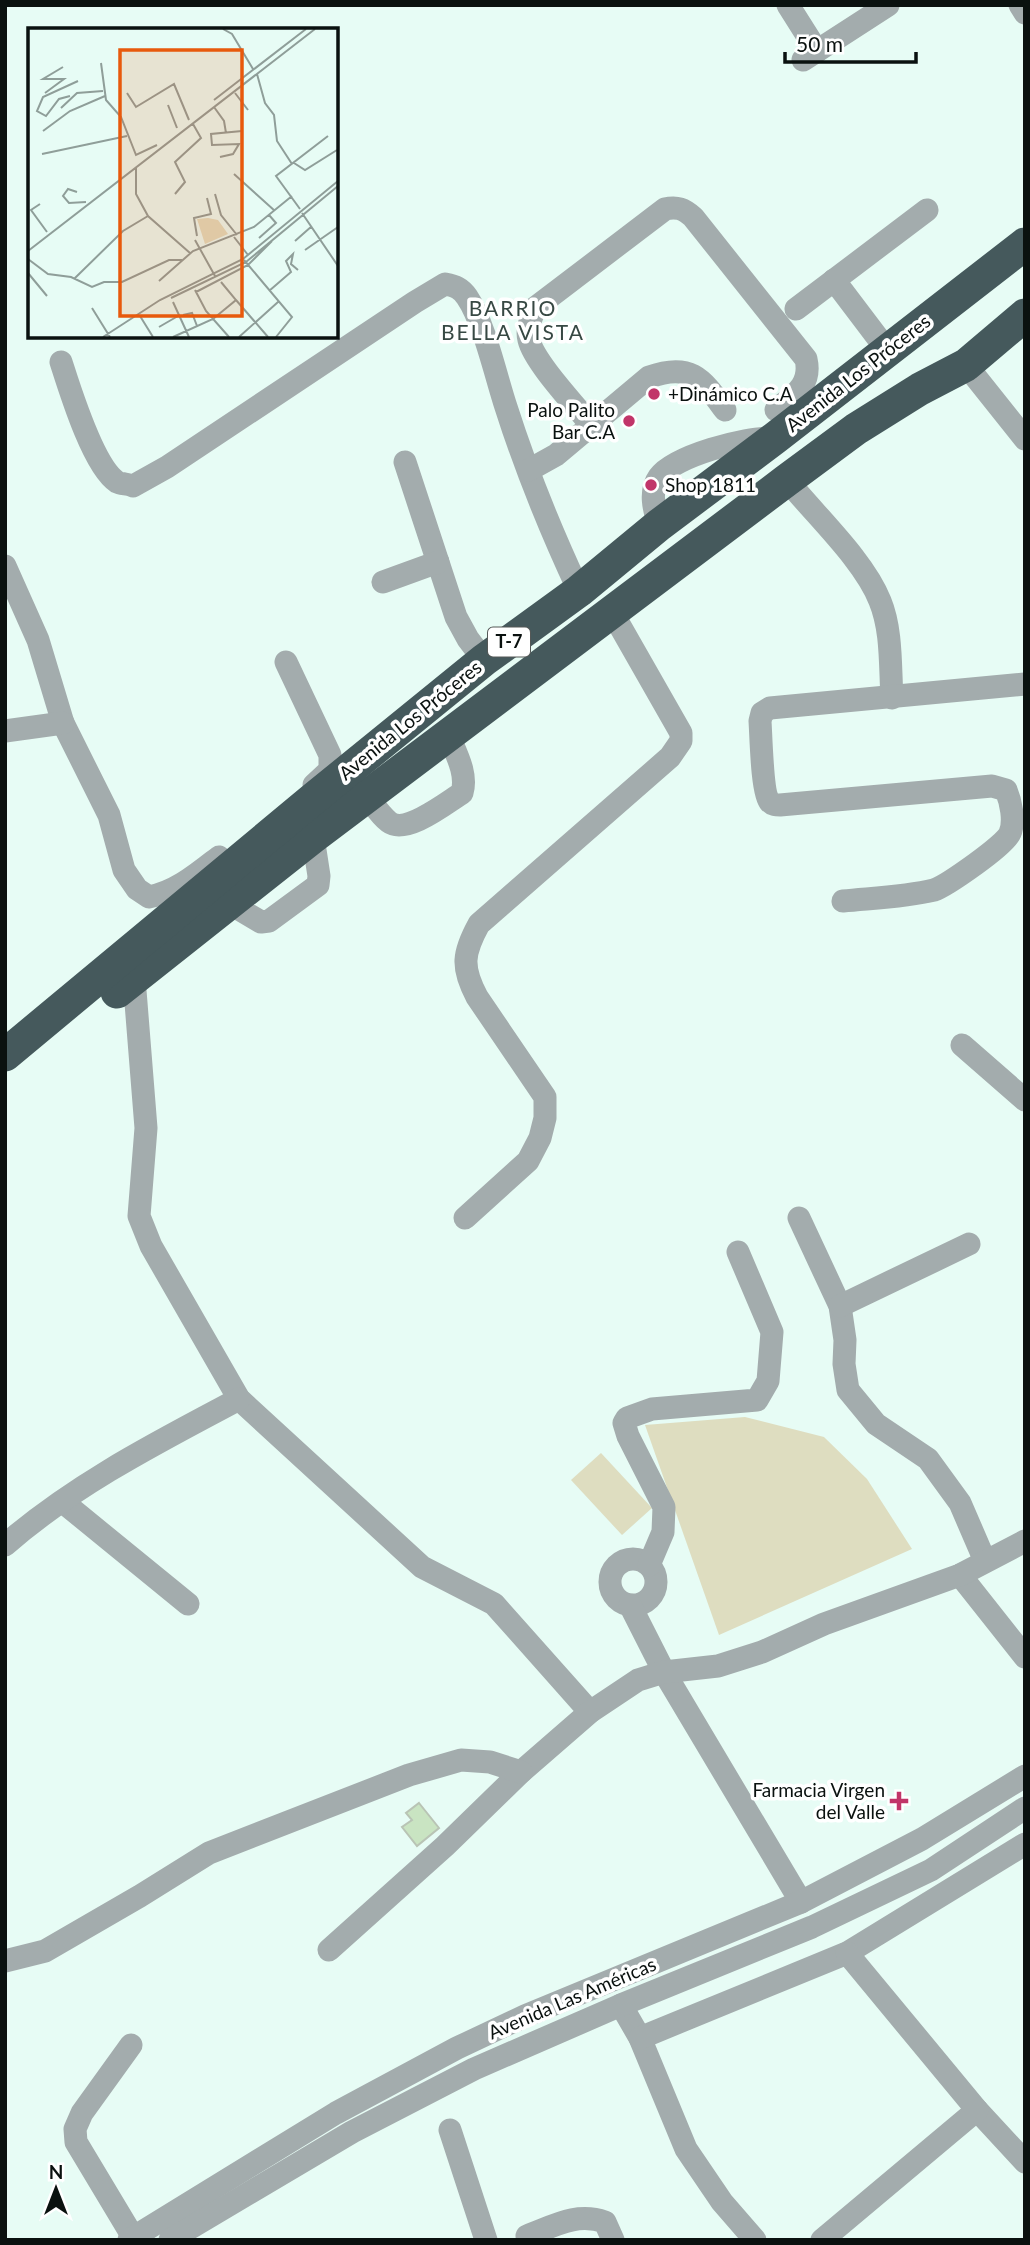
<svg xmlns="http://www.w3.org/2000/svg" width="1030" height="2245" font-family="Lato,sans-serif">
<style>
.green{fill:#deddc0}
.building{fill:#c9e4c2;stroke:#b9c4b5;stroke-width:2}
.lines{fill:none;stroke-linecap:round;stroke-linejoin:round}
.minor{stroke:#a3acad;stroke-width:23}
.highway{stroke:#45595c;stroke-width:33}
.poi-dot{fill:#c13569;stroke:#fff;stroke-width:2.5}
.labels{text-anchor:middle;stroke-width:7;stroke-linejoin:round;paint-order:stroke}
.shield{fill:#fff;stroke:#545857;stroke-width:2}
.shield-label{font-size:18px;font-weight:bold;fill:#0a110f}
.street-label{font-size:19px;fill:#0a110f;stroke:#fff}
.poi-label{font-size:19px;fill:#0a110f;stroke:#fff;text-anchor:start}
.neighbourhood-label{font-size:21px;letter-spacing:2px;fill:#374843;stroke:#fff}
.inset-road{fill:none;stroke:#8f9e99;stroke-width:2}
.view{fill:#e8590c;fill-opacity:0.15;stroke:#e8590c;stroke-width:3.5}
.inset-edge{fill:none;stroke:#0a110f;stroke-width:3.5}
</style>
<rect width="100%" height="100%" fill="#e7fcf5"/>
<g class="green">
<polygon points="745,1417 824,1437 867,1479 912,1549 719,1635 645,1425"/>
<polygon points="601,1453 652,1508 622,1535 571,1480"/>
</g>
<polygon class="building" points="419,1803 439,1828 417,1846 402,1827 412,1820 406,1813"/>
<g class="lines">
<g class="minor">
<polyline points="788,5 817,51"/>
<polyline points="1020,5 1025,13"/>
<polyline points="803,60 888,5"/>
<polyline points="834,280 887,350"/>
<polyline points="796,309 927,210"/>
<path d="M61,362C70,390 93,466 117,482C121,484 129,484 133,486L167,467L415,302L445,284C455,286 461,288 467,297C484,322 496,377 506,407C526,470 551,531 579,591"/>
<polyline points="966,365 1025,439"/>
<path d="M591,425C576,406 534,362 529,340C526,329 531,319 535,308L665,209C677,206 684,209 693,217L806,359C812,385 794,395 776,410"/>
<polyline points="405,462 456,617 468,639 484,660"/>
<path d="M529,470L556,455L649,377C691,362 702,379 725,410"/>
<path d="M787,480C815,515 864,560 880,601C892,630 890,666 892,698"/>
<path d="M659,525C654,510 649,491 659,477C674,456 746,437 772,438"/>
<path d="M5,566L38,640L63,723L109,815L124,870L137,889L149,897C176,892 197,874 219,857"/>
<polyline points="383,582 438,562"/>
<polyline points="286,662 330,755 330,770 314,785"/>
<polyline points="5,731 63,723"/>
<path d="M367,796C374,805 380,815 389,822C406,835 446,803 462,793C468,773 455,752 448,734"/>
<path d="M843,901C873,898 905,897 934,890C946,886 1007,844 1010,833C1015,821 1011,802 1006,790L992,786L780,805C776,805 773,805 770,802C762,794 761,735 760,721L762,713L770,708L1025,684"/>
<polyline points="229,903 261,922 269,921 318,885 319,876 313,837"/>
<polyline points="134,978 146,1128 139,1216 151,1246 239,1399 422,1567 494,1604 590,1712"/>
<polyline points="962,1045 1025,1100"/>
<path d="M465,1218L528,1161L540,1138L545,1118V1097L477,997C461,967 463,953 479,924L670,757L681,741V733L612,612"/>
<polyline points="799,1218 840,1306 845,1340 844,1364 848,1390 876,1424 928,1459 960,1503 985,1561"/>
<polyline points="840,1306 969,1244"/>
<polyline points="63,1502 188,1604"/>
<path d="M5,1545C75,1484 158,1442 239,1399"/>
<circle cx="633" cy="1582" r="23"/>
<polyline points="649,1565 663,1532 664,1507 628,1436 624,1423 627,1418 652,1409 757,1400 768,1381 772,1332 738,1252"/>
<polyline points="960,1575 1025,1657"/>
<polyline points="630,1605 664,1672 801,1902"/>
<polyline points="329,1950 445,1846 521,1772 590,1712 638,1680 664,1672 718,1666 762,1652 824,1624 960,1575 1025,1541"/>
<polyline points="5,1961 45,1951 140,1896 209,1853 409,1775 461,1760 490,1762 521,1772"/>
<polyline points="621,2005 640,2038 686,2149 722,2202 755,2240"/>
<polyline points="640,2038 847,1953 1025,1844"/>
<polyline points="131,2045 82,2113 75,2129 76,2142 133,2237"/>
<polyline points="977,2110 1025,2162"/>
<polyline points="450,2130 486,2240"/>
<path d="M527,2236C554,2226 576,2212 605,2222L613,2240"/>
<polyline points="129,2240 336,2113 457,2048 525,2016 801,1902 922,1839 1025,1776"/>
<polyline points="170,2240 352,2132 474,2069 621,2005 812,1927 931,1870 1025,1808"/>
<polyline points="822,2240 977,2110 847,1953"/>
</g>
<g class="highway">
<polyline points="117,992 313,837 787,480 856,429 920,389 966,365 1025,315"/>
<polyline points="5,1055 313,799 484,660 579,591 659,525 775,438 1025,244"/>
</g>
</g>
<g class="poi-dot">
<circle cx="654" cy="394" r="7"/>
<circle cx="629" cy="421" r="7"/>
<circle cx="651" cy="485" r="7"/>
<path d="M895.5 1790.5h7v7h7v7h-7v7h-7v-7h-7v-7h7z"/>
</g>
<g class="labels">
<rect class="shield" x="488" y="627.5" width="42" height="29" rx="5"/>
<g class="shield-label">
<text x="509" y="648">T-7</text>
</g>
<g class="street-label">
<text transform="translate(858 373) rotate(-38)" y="7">Avenida Los Próceres</text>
<text transform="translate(410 720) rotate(-39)" y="7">Avenida Los Próceres</text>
<text transform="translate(572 1998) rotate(-23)" y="7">Avenida Las Américas</text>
</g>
<g class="poi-label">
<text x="668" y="401">+Dinámico C.A</text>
<text x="615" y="417" text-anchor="end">Palo Palito<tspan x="615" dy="22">Bar C.A</tspan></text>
<text x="665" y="492">Shop 1811</text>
<text x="885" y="1797" text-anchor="end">Farmacia Virgen<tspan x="885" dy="22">del Valle</tspan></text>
</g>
<g class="neighbourhood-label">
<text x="513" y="316">BARRIO<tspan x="513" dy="24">BELLA VISTA</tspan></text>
</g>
</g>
<g transform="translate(28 28)">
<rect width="310" height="310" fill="#e7fcf5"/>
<path d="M180,190L190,192L200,206L177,216L169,191Z" fill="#deddc0"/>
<path class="inset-road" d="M195,1L204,6L225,41M73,35L78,72L93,89L108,127L129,117M229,46L237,75L246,87L249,113L264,136M17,65L36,51H15L35,39M99,65L108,79L146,56L161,92M207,65L220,82M42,68L31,71L18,88L9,83L15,69L50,53M186,72L278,1M140,77L149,100M186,79L196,93L198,105M33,80L49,65L75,63M15,103L42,83L77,68M14,126L99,108M192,129L205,126L211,116L184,117L183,106L214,103M266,135L277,142L309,122M108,139V166L120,188L162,225M206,146L247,183M49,164L40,161L35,168L41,175L58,174M147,166L157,154L147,134L173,110L165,96M187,166L193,187L209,207M12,176L3,182L19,204M272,181L248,148L300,108M274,185L310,238M169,208L166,190L183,186L179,170M206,209L220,227M231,210L248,195L241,187M167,212L187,248M267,213L284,198M277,222L310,199M0,223L287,1M0,231L20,246L43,249L64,259L76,254H94L141,232H154M216,232L264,289L248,309M0,245L19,268M47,250L95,203L120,188M131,253L165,223L226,199L264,168M167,262L178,283L201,309M241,263L263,244L258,233L265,226L263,236L270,242M168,264L220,237L244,213M143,270L218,234L310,158M208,272L240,309M145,274L161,309M64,280L82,309M155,287L164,285L169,298M112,288L125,309M131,299L150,288M75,309L132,272L215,231L310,153M145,309L185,291L208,272L193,254M211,309L250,274"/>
<path class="view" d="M92,22H214V288H92Z"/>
<rect width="310" height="310" class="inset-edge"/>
</g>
<rect width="1030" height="2245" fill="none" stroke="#0a110f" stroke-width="14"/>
<g transform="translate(56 2189)" stroke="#ffffff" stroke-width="5" paint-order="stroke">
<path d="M0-5L12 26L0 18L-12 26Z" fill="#0a110f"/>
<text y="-10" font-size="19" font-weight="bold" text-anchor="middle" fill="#0a110f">N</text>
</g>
<path d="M785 52v10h131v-10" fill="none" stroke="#0a110f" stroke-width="3.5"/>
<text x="796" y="52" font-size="21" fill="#0a110f" stroke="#ffffff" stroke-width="5" paint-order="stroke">50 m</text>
</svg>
